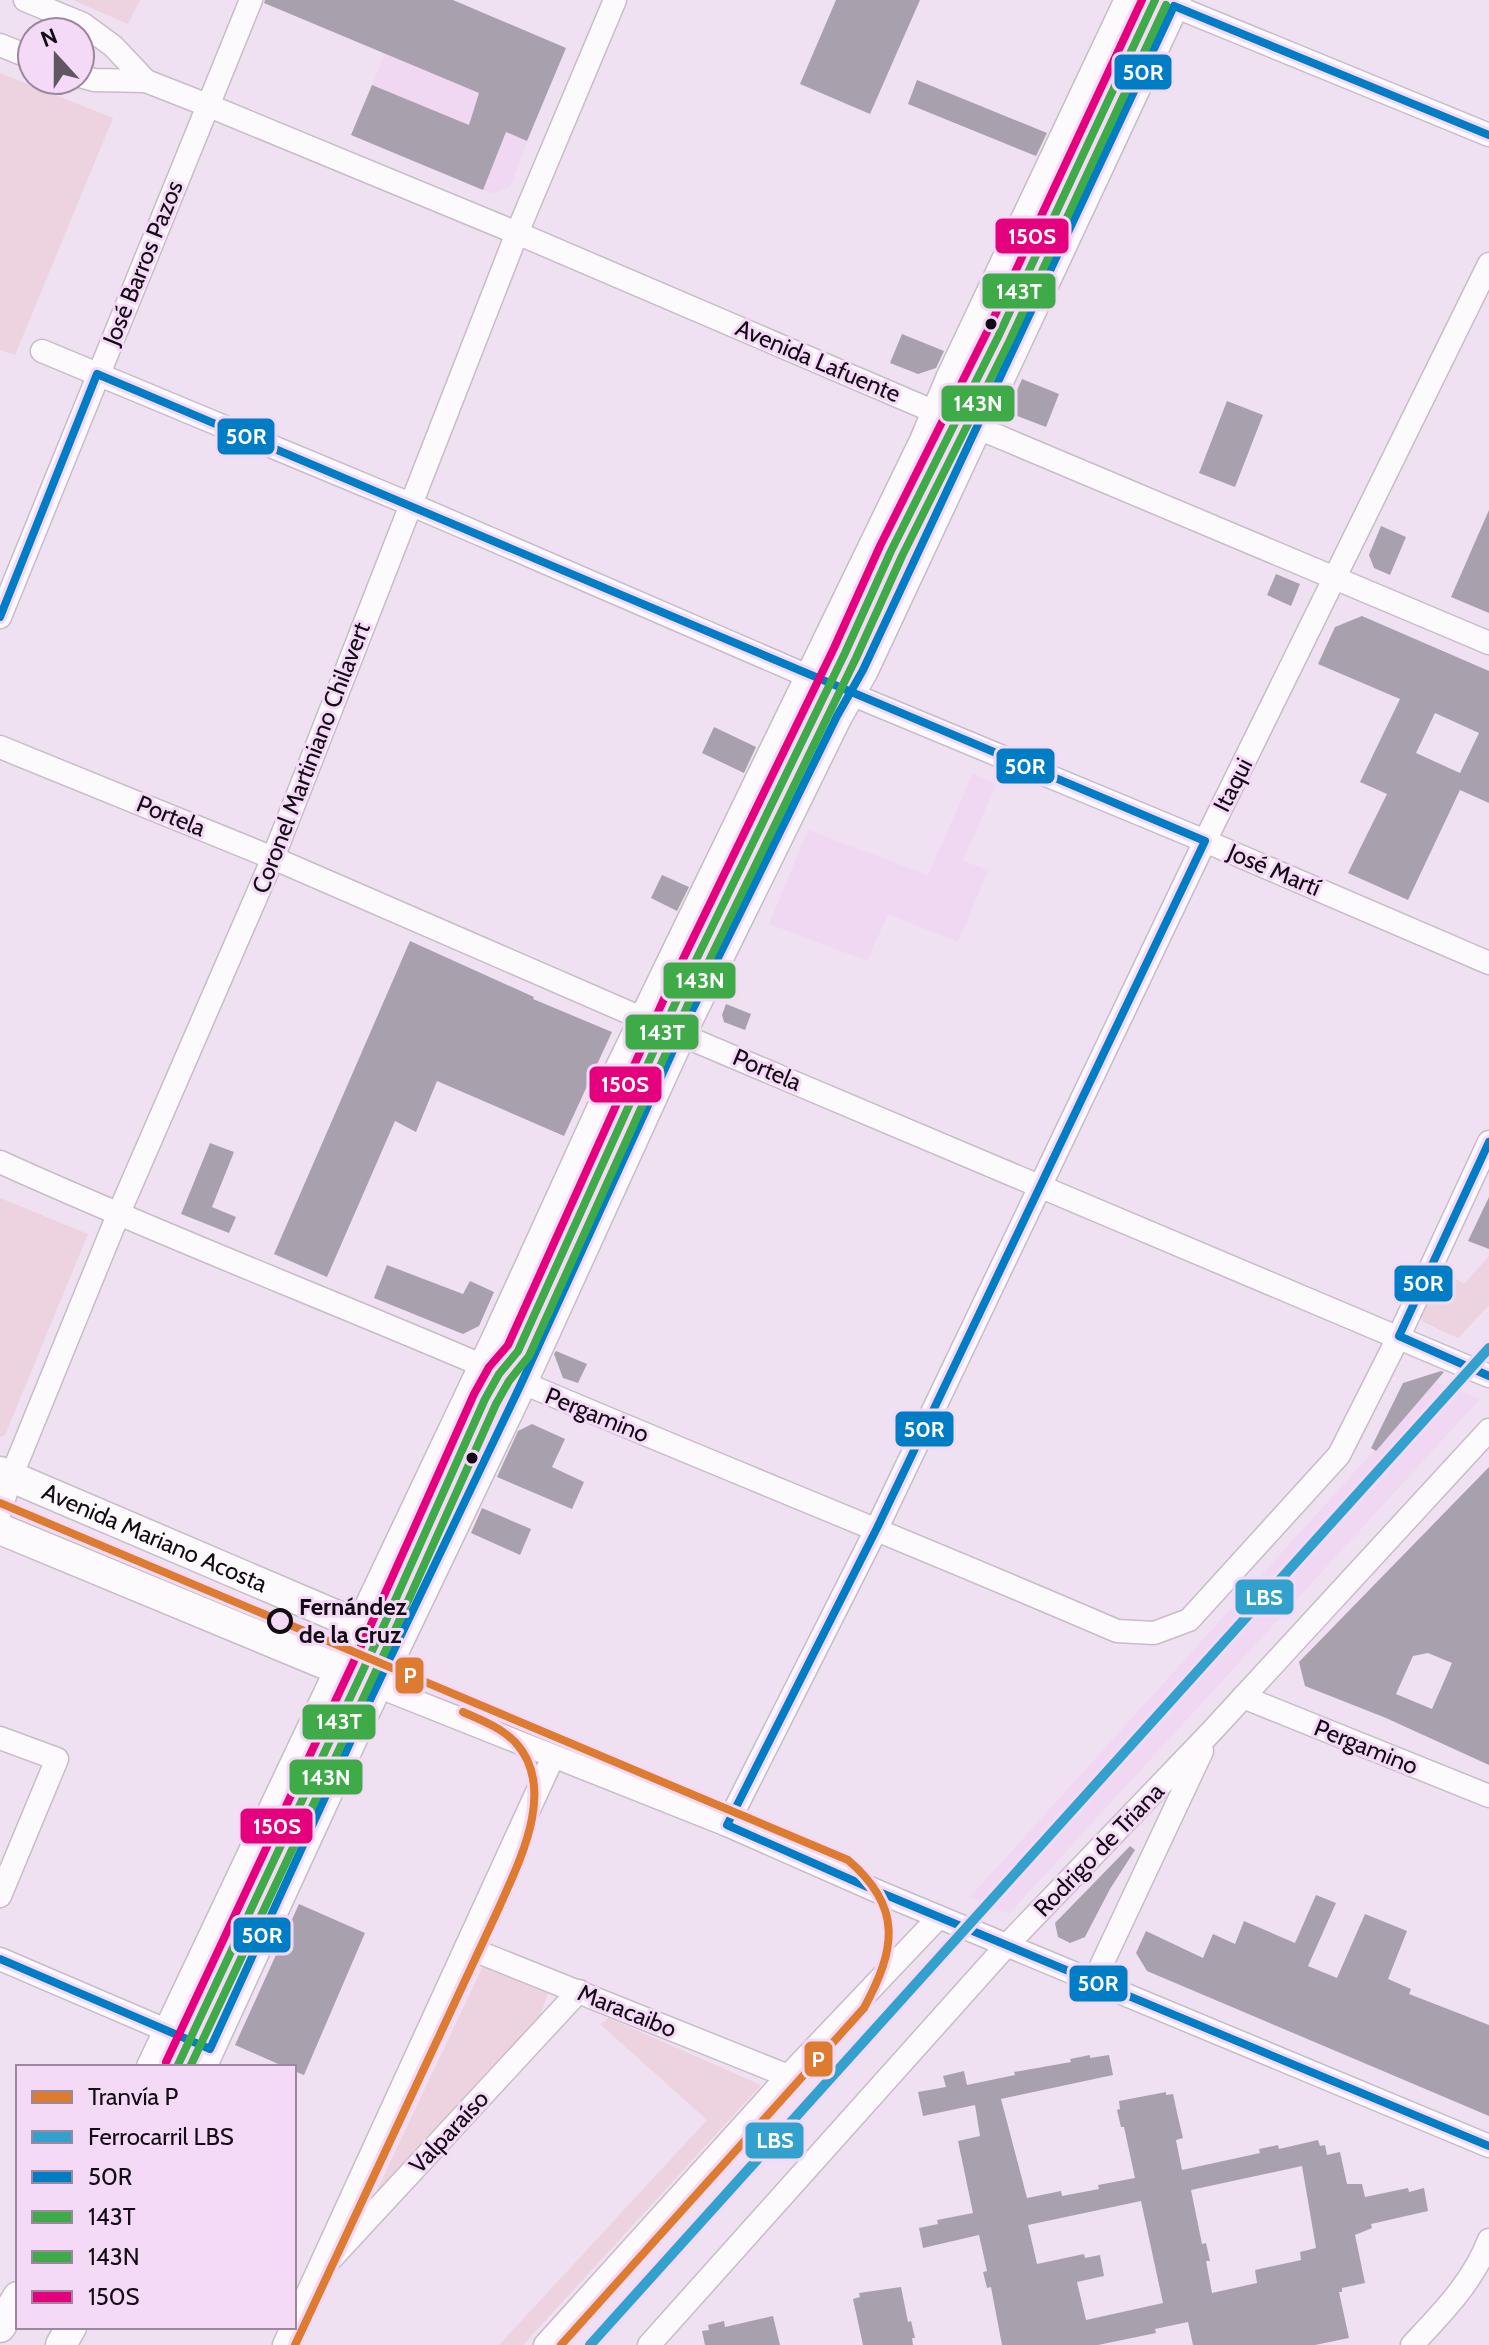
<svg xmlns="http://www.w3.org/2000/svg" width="1489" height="2345" font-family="Cabin,sans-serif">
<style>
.built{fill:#f0d8f3}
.green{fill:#edd2df}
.building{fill:#a9a0ad;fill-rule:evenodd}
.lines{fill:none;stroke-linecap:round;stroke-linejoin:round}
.minor-casing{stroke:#c7bcc8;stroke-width:25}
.major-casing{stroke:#c7bcc8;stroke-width:33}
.minor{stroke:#fdfafd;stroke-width:22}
.major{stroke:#fdfafd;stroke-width:30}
.bus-1-casing{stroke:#f5daf8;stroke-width:14}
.bus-2-casing{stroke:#f5daf8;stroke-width:14}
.bus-3-casing{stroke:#f5daf8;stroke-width:14}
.bus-4-casing{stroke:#f5daf8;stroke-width:14}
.bus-1{stroke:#007dc5;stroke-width:8}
.bus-2{stroke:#3fab48;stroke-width:8}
.bus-3{stroke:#3fab48;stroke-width:8}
.bus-4{stroke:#e5007d;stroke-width:8}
.rail-1-casing{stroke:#f5daf8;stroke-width:16}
.rail-1{stroke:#32a1cd;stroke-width:10}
.tram-1-casing{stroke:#f5daf8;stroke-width:14}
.tram-1{stroke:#dd7b30;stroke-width:8}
.bus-dot{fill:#140c15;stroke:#f5daf8;stroke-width:3}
.stop-dot{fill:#f5daf8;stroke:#140c15;stroke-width:4}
.labels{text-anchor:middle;stroke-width:6;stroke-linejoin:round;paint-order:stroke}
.street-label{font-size:24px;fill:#140c15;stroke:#f5daf8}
.stop-label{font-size:24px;font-weight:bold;fill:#140c15;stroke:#f5daf8;text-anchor:start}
.line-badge{stroke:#f5daf8;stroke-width:3}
.badge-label{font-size:22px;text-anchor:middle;font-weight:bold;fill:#fff}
</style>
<rect width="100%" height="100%" fill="#efe1f1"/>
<g class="built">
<polygon points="385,54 537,117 510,187 493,194 351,135"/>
<polygon points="973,773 996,784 963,861 988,870 958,942 888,914 867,961 769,924 808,830 928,875"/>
<polygon points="1436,1382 1480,1399 1009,1914 970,1897"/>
</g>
<g class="green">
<polygon points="73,0 140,0 128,24"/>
<polygon points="0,73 113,118 15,355 0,350"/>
<polygon points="0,1198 88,1234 5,1435 0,1437"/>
<polygon points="1489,1256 1489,1305 1458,1338 1423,1322 1420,1315 1439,1268 1464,1284"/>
<polygon points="484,1964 548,1992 540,2016 368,2209"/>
<polygon points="609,2018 761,2085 523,2345 499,2345 707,2120 600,2024"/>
</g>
<g class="building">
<polygon points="265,0 453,0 566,48 527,141 506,132 483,190 351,135 372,85 469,125 479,93 264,3"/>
<polygon points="836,0 920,0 870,114 800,84"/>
<polygon points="917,80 1047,133 1036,156 908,104"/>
<polygon points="902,334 944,351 936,368 918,374 890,363"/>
<polygon points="1022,379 1059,394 1046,427 1012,414 1010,407"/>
<polygon points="1227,401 1263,415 1235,487 1199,473"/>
<polygon points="1489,510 1489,613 1451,597"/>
<polygon points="1381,526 1406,537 1390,575 1374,568 1369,555"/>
<polygon points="1276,574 1300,584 1291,606 1267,595"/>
<path d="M1362,616L1489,671V803L1460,790L1408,900L1348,873L1387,794L1360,782L1400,699L1318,664L1335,627ZM1435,713L1479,733L1460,773L1416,753Z"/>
<polygon points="714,727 756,747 744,773 702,753"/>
<polygon points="662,875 689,887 677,911 651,898"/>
<polygon points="410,941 534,997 533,999 612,1032 564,1136 437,1081 416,1132 395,1121 327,1277 274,1254"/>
<polygon points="726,1004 751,1014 745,1030 724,1022 722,1015"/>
<polygon points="210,1143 234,1152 212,1207 236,1217 229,1233 181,1214"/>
<polygon points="1489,1197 1489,1249 1468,1241"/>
<polygon points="387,1265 463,1294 470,1281 494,1292 479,1326 463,1334 374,1298"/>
<polygon points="556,1351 587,1364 578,1383 563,1378 554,1354"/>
<polygon points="1441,1371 1444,1372 1376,1451 1371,1448 1403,1383"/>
<polygon points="532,1424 565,1439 552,1467 584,1482 572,1509 497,1477 518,1431"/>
<path d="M1489,1467V1765L1386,1718L1305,1686L1299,1662ZM1428,1653L1452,1663L1432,1709L1396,1694L1413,1656Z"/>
<polygon points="482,1508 531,1529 520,1555 471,1533"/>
<polygon points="1130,1846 1135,1850 1110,1889 1085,1937 1070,1943 1058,1937 1055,1923"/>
<polygon points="1316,1895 1336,1903 1308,1966 1337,1978 1365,1914 1407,1931 1388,1979 1411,1989 1409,1994 1489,2025 1489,2116 1147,1971 1136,1953 1146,1931 1203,1958 1213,1934 1235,1944 1244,1921 1295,1943"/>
<polygon points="299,1904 365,1933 304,2075 294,2071 294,2067 285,2067 235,2045"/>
<path d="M1090,2055V2058L1109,2055L1113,2075L1001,2099L1027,2198L1061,2191L1062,2196L1099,2189L1098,2185L1135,2178L1124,2127H1121L1117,2110L1120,2109L1119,2101L1166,2092V2095L1173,2094L1178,2117L1183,2138L1176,2140L1182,2170L1260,2153L1259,2149L1278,2145L1279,2149L1318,2140L1320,2146L1325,2145L1327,2155L1340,2152L1347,2184H1362L1365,2197L1408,2188L1409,2192L1424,2188L1428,2211L1371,2224L1372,2228L1355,2235L1365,2283L1342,2288V2292H1339L1349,2338L1315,2345H1193L1188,2322L1155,2329L1156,2333L1098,2345H1002L991,2287L987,2288L983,2272L987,2271L979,2235L923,2248L919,2228L938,2224L937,2220L973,2213L958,2141L980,2136L975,2105L923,2116L918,2092L946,2087L943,2076L964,2071L967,2085L1015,2075L1014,2072L1071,2062L1070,2059ZM1302,2166L1316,2248L1300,2252L1301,2260L1255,2270L1257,2283L1212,2293L1206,2261H1210L1206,2243L1202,2244L1191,2190ZM1141,2201L1163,2303L1086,2320L1077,2282L1104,2276L1100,2255L1085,2258L1084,2254L1037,2264L1028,2225Z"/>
<polygon points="901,2287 908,2322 911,2321 915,2338 912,2338 913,2345 863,2345 853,2299 860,2297 859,2293"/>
<polygon points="773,2316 780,2345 705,2345 702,2331 709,2330 708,2325 724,2321 725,2327"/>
</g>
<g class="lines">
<defs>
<g id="minor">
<polyline points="25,0 83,24 113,46 146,81"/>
<polyline points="1162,1 1489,135"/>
<polyline points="0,45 32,58"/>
<polyline points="80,76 94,80 146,81 207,105 517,233 956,421 995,435 1489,643"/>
<polyline points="42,351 410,504 810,677 1205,841 1489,963"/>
<polyline points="0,617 251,0"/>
<polyline points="0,747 273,858 646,1020 1489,1376"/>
<path d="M0,1162C152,1231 307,1291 460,1356C678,1450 899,1537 1117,1631L1154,1633L1189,1620L1339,1455L1399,1336L1489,1142"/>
<polyline points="0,1512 11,1477 118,1215 273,858 517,233 615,0"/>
<polyline points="377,1686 727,1825 879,1892 1489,2146"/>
<polyline points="1243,1697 1489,1796"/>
<polyline points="0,1738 57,1759 0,1896"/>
<polyline points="727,1825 877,1528 1205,841 1489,264"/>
<polyline points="466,1947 788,2076"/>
<polyline points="0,1959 210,2049"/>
<polyline points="1094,1981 1202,1751"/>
<polyline points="330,2260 579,1991"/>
<polyline points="294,2323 553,1757"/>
<polyline points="284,2345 292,2327"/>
<polyline points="545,2345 788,2076 939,1917"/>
<polyline points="649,2345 1007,1945 1211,1732 1489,1430"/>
<path d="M1412,2345C1442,2313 1473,2282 1489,2240"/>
</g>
<g id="major">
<path id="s1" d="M0,1472L377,1633"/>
<polyline points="0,1529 357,1677"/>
<polyline points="152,2067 496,1341 617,1076 925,441 951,379 1130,0"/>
<polyline points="201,2067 359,1723 521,1384 681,1033 837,716 863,670 1176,0"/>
<polyline points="0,2327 18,2297"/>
<polyline points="61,2345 71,2327"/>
</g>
</defs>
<use href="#minor" class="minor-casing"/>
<use href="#major" class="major-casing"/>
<use href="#minor" class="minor"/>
<use href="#major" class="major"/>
<defs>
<g id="bus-1">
<path d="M0,617L97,374C467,528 835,687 1205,841L877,1528L727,1825L879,1892L1489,2146"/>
<polyline points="1489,1142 1399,1336 1489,1376"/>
<polyline points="0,1959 210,2049 359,1723 521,1384 681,1033 837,716 863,670 1174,6 1489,135"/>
</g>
<polyline id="bus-2" points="177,2067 380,1634 485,1399 499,1374 518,1351 679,995 845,653 891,551 998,337 1155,0"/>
<polyline id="bus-3" points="190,2067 391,1639 496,1404 509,1381 529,1356 690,1000 856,658 902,556 1009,342 1166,5"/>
<polyline id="bus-4" points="166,2062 369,1629 474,1394 489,1367 508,1345 668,990 834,648 880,546 987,332 1142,0"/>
</defs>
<use href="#bus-1" class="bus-1-casing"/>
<use href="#bus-2" class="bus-2-casing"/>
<use href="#bus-3" class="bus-3-casing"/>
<use href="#bus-4" class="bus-4-casing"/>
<use href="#bus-1" class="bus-1"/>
<use href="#bus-2" class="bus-2"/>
<use href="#bus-3" class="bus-3"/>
<use href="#bus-4" class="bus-4"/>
<defs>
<polyline id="rail-1" points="590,2345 1489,1348"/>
</defs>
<use href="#rail-1" class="rail-1-casing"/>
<use href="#rail-1" class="rail-1"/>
<defs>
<g id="tram-1">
<path d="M0,1503L848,1860C903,1907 896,1949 864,2008L561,2345"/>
<path d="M295,2345L497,1912C518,1864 558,1790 516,1743C502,1728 481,1720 463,1712"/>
</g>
</defs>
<use href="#tram-1" class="tram-1-casing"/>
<use href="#tram-1" class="tram-1"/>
</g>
<g class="bus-dot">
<circle cx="991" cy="324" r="7"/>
<circle cx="472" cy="1458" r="7"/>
</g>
<circle class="stop-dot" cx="280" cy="1621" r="11"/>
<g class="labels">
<g class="street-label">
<text transform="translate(143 263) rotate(-68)" y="8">José Barros Pazos</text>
<text transform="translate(818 361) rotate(23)" y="8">Avenida Lafuente</text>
<text transform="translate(311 758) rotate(-69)" y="8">Coronel Martiniano Chilavert</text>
<text transform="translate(1233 785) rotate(-63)" y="8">Itaqui</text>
<text transform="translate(171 816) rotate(22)" y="8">Portela</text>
<text transform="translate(1274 870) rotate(23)" y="8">José Martí</text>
<text transform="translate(767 1070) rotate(23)" y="8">Portela</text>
<text transform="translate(597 1415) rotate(22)" y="8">Pergamino</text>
<text dy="8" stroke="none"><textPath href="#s1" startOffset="168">Avenida Mariano Acosta</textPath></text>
<text transform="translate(1366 1747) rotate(22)" y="8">Pergamino</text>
<text transform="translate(1099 1850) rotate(-46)" y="8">Rodrigo de Triana</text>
<text transform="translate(627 2011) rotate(22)" y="8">Maracaibo</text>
<text transform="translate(449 2132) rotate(-47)" y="8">Valparaíso</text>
</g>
<g class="stop-label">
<text x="299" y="1615">Fernández<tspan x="299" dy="28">de la Cruz</tspan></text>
</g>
</g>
<g class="line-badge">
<rect x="1113" y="53" width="60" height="38" rx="8" fill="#007dc5"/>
<rect x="994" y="217" width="76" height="38" rx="8" fill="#e5007d"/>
<rect x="981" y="272" width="76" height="38" rx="8" fill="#3fab48"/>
<rect x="940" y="384" width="76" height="39" rx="8" fill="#3fab48"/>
<rect x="216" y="417" width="60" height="39" rx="8" fill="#007dc5"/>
<rect x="995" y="747" width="61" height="38" rx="8" fill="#007dc5"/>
<rect x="662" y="961" width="75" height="39" rx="8" fill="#3fab48"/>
<rect x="624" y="1013" width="76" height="38" rx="8" fill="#3fab48"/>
<rect x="588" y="1065" width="75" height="39" rx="8" fill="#e5007d"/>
<rect x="1393" y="1264" width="61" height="39" rx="8" fill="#007dc5"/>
<rect x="894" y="1410" width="61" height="38" rx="8" fill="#007dc5"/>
<rect x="1234" y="1578" width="61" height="38" rx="8" fill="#32a1cd"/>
<rect x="394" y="1656" width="31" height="39" rx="8" fill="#dd7b30"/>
<rect x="301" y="1703" width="76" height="38" rx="8" fill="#3fab48"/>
<rect x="288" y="1758" width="76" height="38" rx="8" fill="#3fab48"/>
<rect x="239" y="1807" width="75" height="38" rx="8" fill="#e5007d"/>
<rect x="232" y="1916" width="60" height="38" rx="8" fill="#007dc5"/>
<rect x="1068" y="1964" width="61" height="39" rx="8" fill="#007dc5"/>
<rect x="803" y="2040" width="31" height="38" rx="8" fill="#dd7b30"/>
<rect x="744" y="2121" width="61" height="39" rx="8" fill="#32a1cd"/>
</g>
<g class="badge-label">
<text x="1143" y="80">50R</text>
<text x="1032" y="244">150S</text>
<text x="1019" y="299">143T</text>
<text x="978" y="411">143N</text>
<text x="246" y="444">50R</text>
<text x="1025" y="774">50R</text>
<text x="700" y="988">143N</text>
<text x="662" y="1040">143T</text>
<text x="625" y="1092">150S</text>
<text x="1423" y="1291">50R</text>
<text x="924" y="1437">50R</text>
<text x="1264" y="1605">LBS</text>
<text x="410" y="1683">P</text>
<text x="339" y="1729">143T</text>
<text x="326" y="1785">143N</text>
<text x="277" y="1834">150S</text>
<text x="262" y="1943">50R</text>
<text x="1098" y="1991">50R</text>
<text x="818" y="2067">P</text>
<text x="775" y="2148">LBS</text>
</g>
<rect x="16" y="2065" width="280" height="264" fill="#f5daf8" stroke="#9b889d" stroke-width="2"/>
<rect x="32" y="2091" width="40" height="12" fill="#dd7b30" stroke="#9b889d" stroke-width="2"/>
<text x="88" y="2105" font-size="24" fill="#140c15">Tranvía P</text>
<rect x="32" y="2131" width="40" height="12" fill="#32a1cd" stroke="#9b889d" stroke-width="2"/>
<text x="88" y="2145" font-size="24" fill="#140c15">Ferrocarril LBS</text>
<rect x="32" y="2171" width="40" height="12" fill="#007dc5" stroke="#9b889d" stroke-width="2"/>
<text x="88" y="2185" font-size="24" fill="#140c15">50R</text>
<rect x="32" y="2211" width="40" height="12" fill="#3fab48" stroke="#9b889d" stroke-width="2"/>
<text x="88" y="2225" font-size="24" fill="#140c15">143T</text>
<rect x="32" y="2251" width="40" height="12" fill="#3fab48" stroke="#9b889d" stroke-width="2"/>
<text x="88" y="2265" font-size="24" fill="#140c15">143N</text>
<rect x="32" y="2291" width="40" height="12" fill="#e5007d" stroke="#9b889d" stroke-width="2"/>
<text x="88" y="2305" font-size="24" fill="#140c15">150S</text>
<g transform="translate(56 56) rotate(339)"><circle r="38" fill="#f5daf8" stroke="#9b889d" stroke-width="2"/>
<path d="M0-6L14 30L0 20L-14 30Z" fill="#615762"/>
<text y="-12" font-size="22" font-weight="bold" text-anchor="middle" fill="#140c15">N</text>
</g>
</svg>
